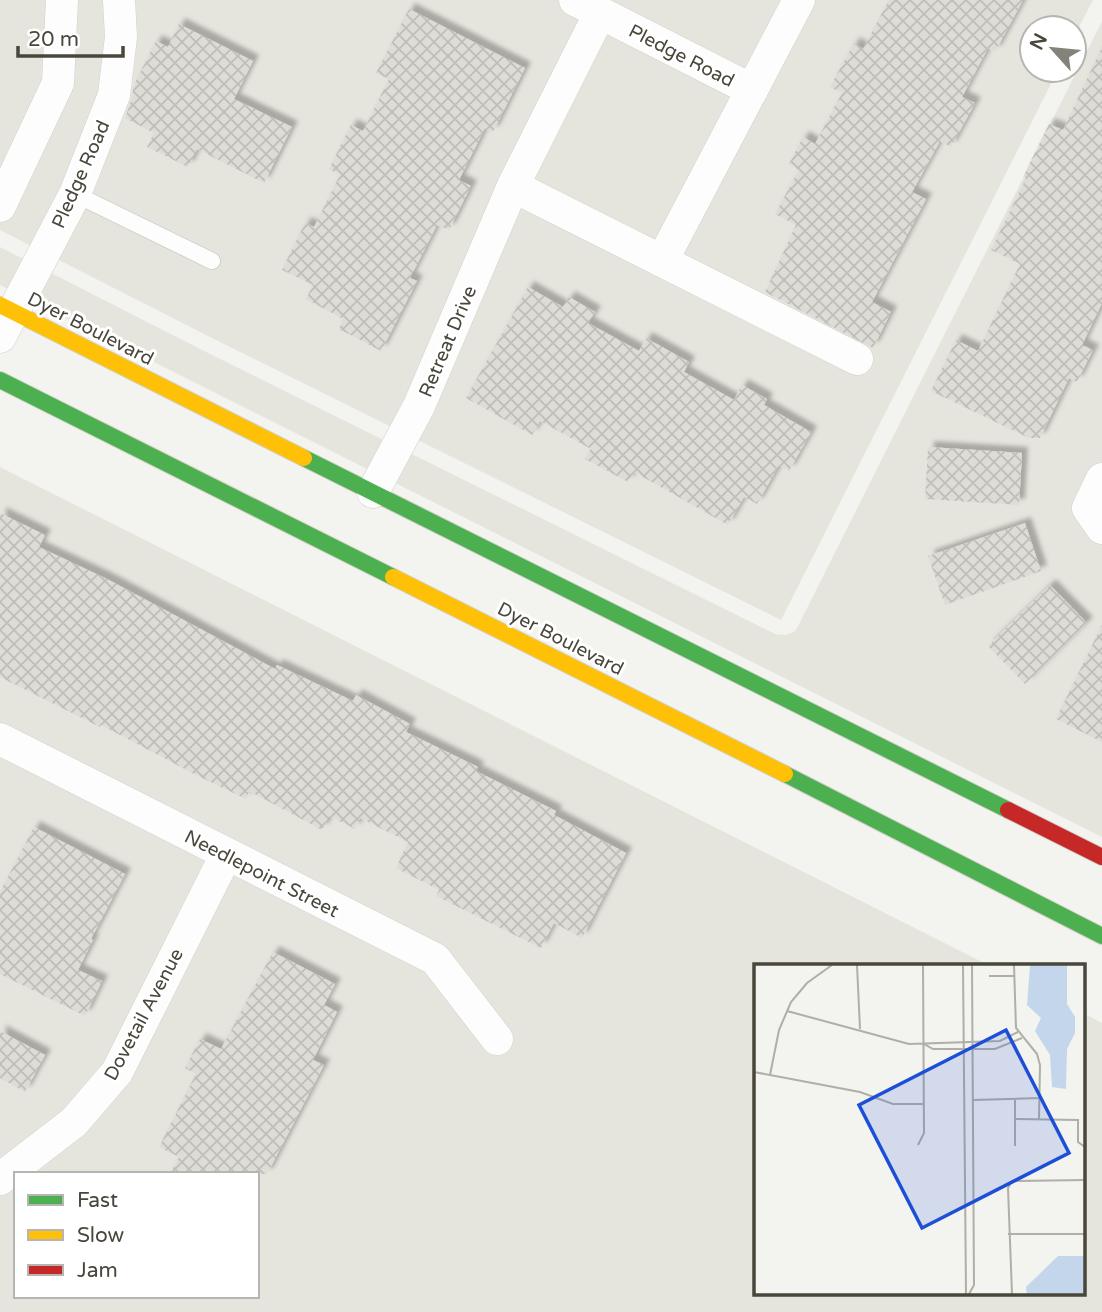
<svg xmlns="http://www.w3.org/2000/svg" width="1102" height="1312" font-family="'Varela Round',sans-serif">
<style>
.residential{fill:#e6e5dd;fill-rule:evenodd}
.building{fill:url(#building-cross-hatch);filter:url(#shadow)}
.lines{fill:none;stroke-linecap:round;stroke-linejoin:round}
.lane-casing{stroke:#d1d1cc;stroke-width:18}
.street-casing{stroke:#d1d1cc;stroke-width:33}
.fast-casing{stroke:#d2d0c6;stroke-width:18}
.slow-casing{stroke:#d2d0c6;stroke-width:18}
.jam-casing{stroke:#d2d0c6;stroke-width:18}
.lane{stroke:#fdfdfd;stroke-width:16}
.street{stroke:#fdfdfd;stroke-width:32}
.fast{stroke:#4caf50;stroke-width:16}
.slow{stroke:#ffc107;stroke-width:16}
.jam{stroke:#c62828;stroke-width:16}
.labels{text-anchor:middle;stroke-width:6;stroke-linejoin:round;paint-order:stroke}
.street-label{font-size:19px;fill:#49463b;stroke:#fff}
.inset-road{fill:none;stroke:#afaea7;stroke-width:2}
.view{fill:#1d4ed8;fill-opacity:0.15;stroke:#1d4ed8;stroke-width:3.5}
.inset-edge{fill:none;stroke:#49463b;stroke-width:3.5}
</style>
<defs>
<pattern id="building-cross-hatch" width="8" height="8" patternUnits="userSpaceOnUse" patternTransform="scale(1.75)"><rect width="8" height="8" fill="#dddcd7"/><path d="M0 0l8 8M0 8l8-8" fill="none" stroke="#bfbeb9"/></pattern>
<filter id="shadow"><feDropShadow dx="6" dy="-6" stdDeviation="2" flood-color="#0004"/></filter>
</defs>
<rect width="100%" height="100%" fill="#f3f3ef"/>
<g class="residential">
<polygon points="0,0 1093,0 1074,37 1074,28 1032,28 1032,70 1058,70 781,620 210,337 0,230"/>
<polygon points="1102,21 1102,837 0,285 0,247 204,351 775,634 785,635 794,632 797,628"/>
<path d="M0,467L988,965H755V1293H1083V1013L1102,1023V1312H0ZM16,1174H257V1296H16Z"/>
</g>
<g class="building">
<polygon points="889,0 1023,0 995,52 988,48 962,97 975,103 951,147 940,141 912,192 926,199 872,302 891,312 873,348 765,292 796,225 775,214 799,170 789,164 803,137 815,144 842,93 830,87 854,43 863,49"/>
<polygon points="409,9 525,68 493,132 485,128 459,180 471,186 449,230 437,225 410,278 417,281 381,351 339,329 343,319 306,299 313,285 282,270 305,223 314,227 340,175 329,169 351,125 363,131 389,79 376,73"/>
<polygon points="179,24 253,61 234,99 292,127 264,183 197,149 188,167 147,147 154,133 125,118 131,101 134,85 156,41 168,47"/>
<polygon points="1102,47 1102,303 1082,345 1093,350 1077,382 1069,378 1040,438 1029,438 931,391 956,340 978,351 1020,264 991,250 1026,178 1023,177 1049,124 1063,130"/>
<polygon points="528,287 563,307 569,297 595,312 588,323 639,351 646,338 689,362 684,372 734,400 742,385 767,399 764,405 811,432 789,471 779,465 757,504 744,497 728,525 634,472 628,482 585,459 591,449 540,421 532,435 466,398"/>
<polygon points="928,447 1022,453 1019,505 925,499"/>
<polygon points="0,513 45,535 39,547 107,579 275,669 277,665 353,701 356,695 410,724 406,732 478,767 476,771 556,811 554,815 626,853 582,938 554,923 541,948 436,896 439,890 396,868 408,842 360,818 355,829 329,816 322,830 249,791 246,799 196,775 101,725 100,727 0,677"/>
<polygon points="1025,523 1041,571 945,605 928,556"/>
<polygon points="1050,585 1087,623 1025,684 988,646"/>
<polygon points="1102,625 1102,742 1056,719"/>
<polygon points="34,827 125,874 91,939 93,940 78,970 102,981 85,1016 0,974 0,892"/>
<polygon points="273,952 335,984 324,1005 337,1012 313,1060 324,1065 267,1174 170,1174 179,1157 159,1147 196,1074 185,1068 200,1039 221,1049"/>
<polygon points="0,1031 45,1055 25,1092 0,1078"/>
</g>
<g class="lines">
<defs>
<polyline id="lane" points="75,194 212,261"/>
<g id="street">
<polyline points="575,0 752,90"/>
<polyline points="513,186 857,359"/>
<polyline points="0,206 58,83 62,0"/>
<polyline points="662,261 799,0"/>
<polyline points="0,337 75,194 114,95 121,37 119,0"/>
<polyline points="1102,479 1088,508 1102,528"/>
<polyline points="373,492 419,406 513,186 600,13"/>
<polyline points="0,739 435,959 497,1039"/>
<polyline points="0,1179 74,1122 117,1072 226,855"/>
</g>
<g id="fast">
<polyline points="0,380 393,577"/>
<polyline points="304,458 1008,810"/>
<polyline points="785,774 1102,936"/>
</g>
<g id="slow">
<polyline points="0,305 304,458"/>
<polyline points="393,577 785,774"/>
</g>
<polyline id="jam" points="1008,810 1102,857"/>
</defs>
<use href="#lane" class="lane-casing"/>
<use href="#street" class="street-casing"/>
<use href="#fast" class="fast-casing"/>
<use href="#slow" class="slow-casing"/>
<use href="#jam" class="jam-casing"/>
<use href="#lane" class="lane"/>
<use href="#street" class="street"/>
<use href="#fast" class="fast"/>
<use href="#slow" class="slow"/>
<use href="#jam" class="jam"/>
</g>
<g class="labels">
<g class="street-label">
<text transform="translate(682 55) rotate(27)" y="7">Pledge Road</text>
<text transform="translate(80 174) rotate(-66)" y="7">Pledge Road</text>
<text transform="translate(91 328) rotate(27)" y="7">Dyer Boulevard</text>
<text transform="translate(447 341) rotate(-67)" y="7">Retreat Drive</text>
<text transform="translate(561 638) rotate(27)" y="7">Dyer Boulevard</text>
<text transform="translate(262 873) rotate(27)" y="7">Needlepoint Street</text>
<text transform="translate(143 1014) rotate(-62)" y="7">Dovetail Avenue</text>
</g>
</g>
<g transform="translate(754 964)">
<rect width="331" height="331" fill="#f3f3ef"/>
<path d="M276,1H313V40L321,53V69L313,85L312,125L298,123L296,91L281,67L287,54L273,41ZM304,292H331V330H273L272,323Z" fill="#c4d6ec"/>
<path class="inset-road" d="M103,1L106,65M209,1L212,330M260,1L262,64L283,90L286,101L285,155M235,12H260M33,47L155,80L246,77L264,68M170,80L179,85H241L268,74M0,108L106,128L139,140H169M16,111L25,66L37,38L53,19L78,1M261,134V182M219,136L285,134M261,155L324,156V178L331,183M164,181L170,169L169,1M254,270H331M215,330L220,321L218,1M258,330L254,224L258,217L331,216"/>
<path class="view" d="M252,66L315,189L168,264L105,141Z"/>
<rect width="331" height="331" class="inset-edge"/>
</g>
<rect x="14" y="1172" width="245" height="126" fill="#ffffff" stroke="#b6b5b1" stroke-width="2"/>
<rect x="28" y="1195" width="35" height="10" fill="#4caf50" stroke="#b6b5b1" stroke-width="2"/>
<text x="77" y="1207" font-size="21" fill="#49463b">Fast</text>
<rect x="28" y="1230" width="35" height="10" fill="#ffc107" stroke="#b6b5b1" stroke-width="2"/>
<text x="77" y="1242" font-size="21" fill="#49463b">Slow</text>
<rect x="28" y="1265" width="35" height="10" fill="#c62828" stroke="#b6b5b1" stroke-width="2"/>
<text x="77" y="1277" font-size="21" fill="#49463b">Jam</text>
<g transform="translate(1053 49) rotate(297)"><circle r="33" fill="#ffffff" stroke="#b6b5b1" stroke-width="2"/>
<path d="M0-5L12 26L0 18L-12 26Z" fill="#84837a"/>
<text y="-10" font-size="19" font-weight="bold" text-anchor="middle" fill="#49463b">N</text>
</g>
<path d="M18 46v10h105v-10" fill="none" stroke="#49463b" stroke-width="3.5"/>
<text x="28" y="46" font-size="21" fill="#49463b" stroke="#ffffff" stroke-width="5" paint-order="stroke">20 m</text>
</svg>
